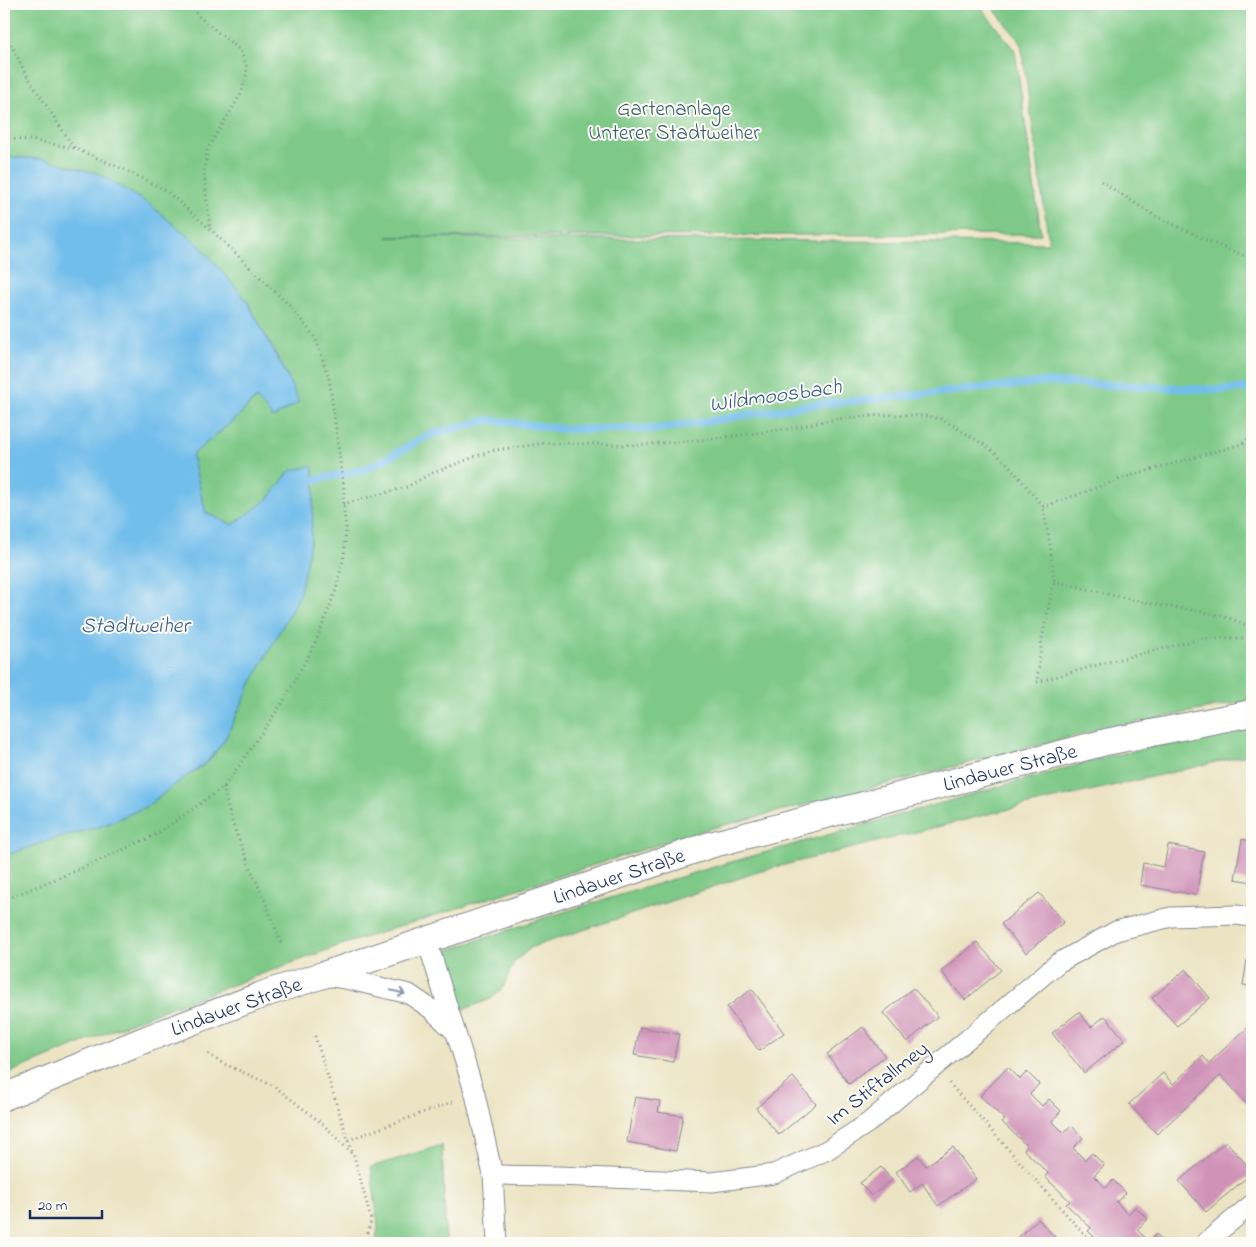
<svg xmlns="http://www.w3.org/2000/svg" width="1256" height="1247" font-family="'Indie Flower',sans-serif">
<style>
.green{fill:#7ec987;stroke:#4c7c72}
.water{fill:#72beeb;stroke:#4676a4}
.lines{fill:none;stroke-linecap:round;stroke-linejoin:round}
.stream{stroke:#72beeb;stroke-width:8}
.building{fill:#d093b8}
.street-casing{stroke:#838990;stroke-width:21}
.secondary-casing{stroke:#838990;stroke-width:28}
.path{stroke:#838990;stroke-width:3;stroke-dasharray:1 4;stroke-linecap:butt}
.street{stroke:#fff;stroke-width:19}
.secondary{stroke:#fff;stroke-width:26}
.secondary-bridge-casing{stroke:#838990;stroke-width:28;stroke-linecap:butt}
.secondary-bridge{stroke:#fff;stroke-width:26}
.oneway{stroke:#8d97ae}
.labels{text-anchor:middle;stroke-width:4;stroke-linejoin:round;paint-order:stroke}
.park-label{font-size:21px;fill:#395d6a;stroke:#fdfcf7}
.street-label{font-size:21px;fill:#1b2f5e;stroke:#fdfcf7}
.water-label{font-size:22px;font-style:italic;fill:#355a88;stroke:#fdfcf7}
</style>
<rect width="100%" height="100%" fill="#fdfcf7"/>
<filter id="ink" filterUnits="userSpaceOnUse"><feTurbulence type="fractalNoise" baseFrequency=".02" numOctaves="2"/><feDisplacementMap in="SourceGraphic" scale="10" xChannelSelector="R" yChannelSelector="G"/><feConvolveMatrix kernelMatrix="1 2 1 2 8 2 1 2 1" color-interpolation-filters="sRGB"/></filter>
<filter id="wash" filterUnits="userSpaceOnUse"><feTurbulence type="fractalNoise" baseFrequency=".0096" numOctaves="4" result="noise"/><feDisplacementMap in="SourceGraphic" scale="20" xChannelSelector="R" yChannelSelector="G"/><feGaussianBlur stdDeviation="1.12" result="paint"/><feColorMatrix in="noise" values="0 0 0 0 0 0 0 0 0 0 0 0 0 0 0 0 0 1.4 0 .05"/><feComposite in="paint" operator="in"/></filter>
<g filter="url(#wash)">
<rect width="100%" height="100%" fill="#ebe3c2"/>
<g class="green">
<polygon points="4,4 978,4 1015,51 1041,234 387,237 1049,243 1021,43 990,4 1252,4 1252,700 1103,729 705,830 341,945 150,1015 4,1075 4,856 49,840 105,825 147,806 181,780 208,762 224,741 252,682 290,471 269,498 233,525 205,513 192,455 236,418 257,398 298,402 285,372 247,301 43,159 4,157"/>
<polygon points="1252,727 1252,754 989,814 764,870 532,947 514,962 503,988 491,999 459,1011 443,952 547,917 717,866 1109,756"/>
<polygon points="442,1145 446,1243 376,1243 378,1226 371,1167"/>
</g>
<polygon class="water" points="4,157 43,159 99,174 149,204 201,247 247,301 285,372 299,402 273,418 256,398 236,418 192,455 206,513 233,525 269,498 290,471 312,466 315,480 311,539 299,596 252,682 224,741 207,762 181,780 147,806 105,825 49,840 4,856"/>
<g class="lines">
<polyline class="stream" points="315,480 367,469 429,435 488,420 564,429 659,429 809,405 1047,382 1217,390 1252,388"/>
</g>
<g id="blocks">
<g class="building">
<polygon points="1242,839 1252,841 1252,882 1235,879"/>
<polygon points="1168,845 1204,852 1196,895 1140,885 1143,863 1164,867"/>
<polygon points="1039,893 1064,922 1026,953 1001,924"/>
<polygon points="977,942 1001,970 965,1000 941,971"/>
<polygon points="1247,960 1252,961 1252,986 1243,985"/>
<polygon points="1186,969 1210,998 1177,1026 1152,998"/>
<polygon points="913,988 938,1016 907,1042 883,1013"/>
<polygon points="752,989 784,1033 759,1051 727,1007"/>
<polygon points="1079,1012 1091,1027 1105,1016 1125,1040 1084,1073 1052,1033"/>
<polygon points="1249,1026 1252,1030 1252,1097 1246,1103 1221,1075 1157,1134 1129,1104 1163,1073 1173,1084 1203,1056 1209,1063"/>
<polygon points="640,1027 679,1034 673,1062 634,1055"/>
<polygon points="863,1027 885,1056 849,1084 827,1054"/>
<polygon points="1008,1067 1020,1079 1027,1072 1039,1084 1030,1094 1042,1106 1049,1099 1061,1111 1052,1121 1064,1133 1071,1125 1083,1138 1073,1148 1085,1160 1092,1153 1104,1165 1094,1176 1106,1188 1113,1180 1126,1193 1116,1202 1128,1214 1135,1207 1148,1219 1137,1230 1149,1241 1156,1234 1166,1243 1101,1243 1088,1231 1091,1228 1066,1204 1070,1201 1045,1177 1048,1173 1024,1150 1027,1146 1002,1122 1005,1120 980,1096"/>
<polygon points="793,1077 816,1104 779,1135 756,1108"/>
<polygon points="635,1097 660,1101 658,1112 683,1116 676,1151 627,1142"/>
<polygon points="1226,1141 1252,1171 1252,1173 1206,1212 1179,1181"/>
<polygon points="953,1147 976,1179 938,1206 922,1183 910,1192 896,1172 918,1156 926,1166"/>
<polygon points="881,1167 892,1180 871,1196 860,1183"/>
<polygon points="1038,1219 1060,1243 1012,1243"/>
</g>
</g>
</g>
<g filter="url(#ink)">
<use href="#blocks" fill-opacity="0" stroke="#838990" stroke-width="1"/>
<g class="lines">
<defs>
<g id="street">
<polyline points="427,941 475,1094 493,1175 497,1243"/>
<polyline points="326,976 350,980 409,994 431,1009 453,1030"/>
<polyline points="493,1175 557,1176 712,1182 774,1174 827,1150 868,1123 1058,963 1116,931 1171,917 1236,915 1252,917"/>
<polyline points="1205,1243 1252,1204"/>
</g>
<g id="secondary">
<path id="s1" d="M323,975L710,845L1106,742L1252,713"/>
<polyline points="4,1097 149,1038 270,992"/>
</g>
</defs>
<use href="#street" class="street-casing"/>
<use href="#secondary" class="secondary-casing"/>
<g class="path">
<polyline points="190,4 198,16 240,50 246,65 247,73 241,94 207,150 204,173 210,229"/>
<polyline points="4,31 26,74 74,148"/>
<polyline points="4,139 31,140 74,148 134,174 165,190 210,229 291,307 316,339 329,378 344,490 343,504 346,528 344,556 336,590 315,644 283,702 224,787 155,835 80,869 4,900"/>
<polyline points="1101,181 1155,216 1222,247 1252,259"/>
<polyline points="343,504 407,487 430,474 490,451 546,443 638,445 712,439 786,429 836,419 881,415 907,415 927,416 942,419 985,445 1008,464 1043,507 1050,545 1054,581 1042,639 1037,682 1108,662 1204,638 1252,638"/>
<polyline points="1043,507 1129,476 1242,444 1252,436"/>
<path d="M1054,581C1084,588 1114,596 1144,602C1175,609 1227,611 1252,629"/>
<path d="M224,787C228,819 243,849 255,879C265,900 273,922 281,943"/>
<polyline points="315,1036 348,1140 354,1156 371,1219 366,1243"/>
<polyline points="208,1054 222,1063 274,1086 324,1125 352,1154"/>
<polyline points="949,1083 1092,1243"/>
<polyline points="348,1140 455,1101"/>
</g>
<use href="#street" class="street"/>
<use href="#secondary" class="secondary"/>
<defs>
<polyline id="secondary-bridge" points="270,992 323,975"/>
</defs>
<use href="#secondary-bridge" class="secondary-bridge-casing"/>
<use href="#secondary-bridge" class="secondary-bridge"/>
</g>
<defs><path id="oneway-shaft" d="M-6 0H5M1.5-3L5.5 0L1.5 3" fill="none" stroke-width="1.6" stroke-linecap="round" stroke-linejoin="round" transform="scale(1.25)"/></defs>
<use class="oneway" href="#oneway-shaft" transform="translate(398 992) rotate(14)"/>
</g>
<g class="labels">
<g class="park-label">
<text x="674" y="115">Gartenanlage<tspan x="674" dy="24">Unterer Stadtweiher</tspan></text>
</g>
<g class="street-label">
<text dy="7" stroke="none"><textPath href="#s1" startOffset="718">Lindauer Straße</textPath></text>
<text dy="7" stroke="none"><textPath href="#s1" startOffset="312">Lindauer Straße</textPath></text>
<text transform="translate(236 1006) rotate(-20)" y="7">Lindauer Straße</text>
<text transform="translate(877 1083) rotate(-38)" y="7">Im Stiftallmey</text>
</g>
<g class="water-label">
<text transform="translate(775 394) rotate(-8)" y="8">Wildmoosbach</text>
<text x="135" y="632">Stadtweiher</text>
</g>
</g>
<rect width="1256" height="1247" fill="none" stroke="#fdfcf7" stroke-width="20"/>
<path d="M30 1210v8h72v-8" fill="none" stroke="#1b2f5e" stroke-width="2.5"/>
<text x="38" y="1210" font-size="15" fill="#1b2f5e" stroke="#fdfcf7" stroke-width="4" paint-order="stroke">20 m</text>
</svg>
